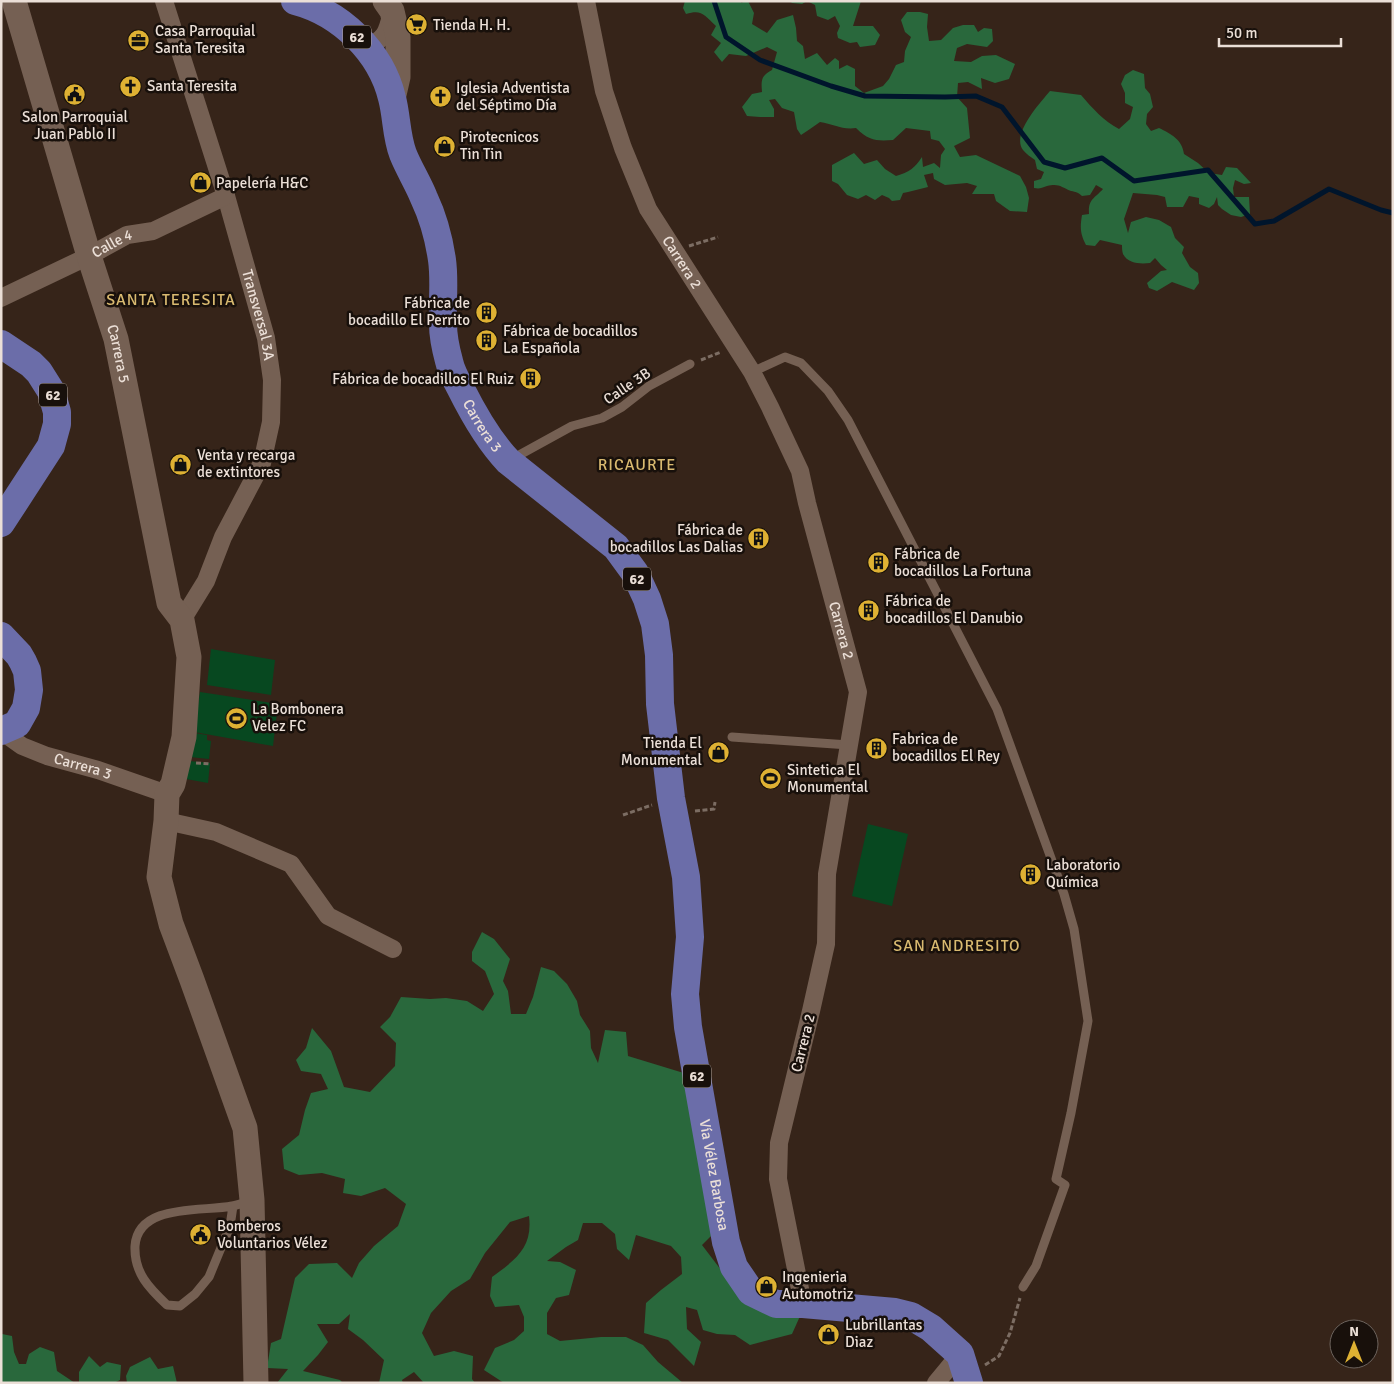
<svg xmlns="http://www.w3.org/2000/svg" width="1394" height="1384" font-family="Signika,sans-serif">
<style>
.green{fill:#074820}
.forest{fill:#29683c}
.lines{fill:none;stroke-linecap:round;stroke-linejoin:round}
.stream{stroke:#00152c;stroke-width:5}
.path{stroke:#7c6d63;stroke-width:3;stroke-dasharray:5 2.5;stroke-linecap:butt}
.lane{stroke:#756053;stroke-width:9}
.street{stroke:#756053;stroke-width:18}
.secondary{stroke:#756053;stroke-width:25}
.primary{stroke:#6b6da9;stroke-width:28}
.labels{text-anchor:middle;stroke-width:5;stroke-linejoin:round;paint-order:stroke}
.shield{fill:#18100b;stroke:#aca19a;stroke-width:1}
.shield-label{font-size:14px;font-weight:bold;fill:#ebdfd7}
.poi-label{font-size:15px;fill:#ebdfd7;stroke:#18100b;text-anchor:start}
.street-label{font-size:15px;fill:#ebdfd7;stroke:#18100b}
.neighbourhood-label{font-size:16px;letter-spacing:1px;fill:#d9ba70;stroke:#18100b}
</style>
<rect width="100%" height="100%" fill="#362419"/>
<g class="green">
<polygon points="211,649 275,660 271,695 207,685"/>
<polygon points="200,692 278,704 273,746 194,732"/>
<polygon points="194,733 207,735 207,740 211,741 209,759 190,757"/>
<polygon points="189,761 210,763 208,783 186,779"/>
<polygon points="868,824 908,834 892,906 852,896"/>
</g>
<g class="forest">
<path d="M685,1H740L742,3L743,1H748L754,13L752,24L767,33L777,20L793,15L796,28L797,41L803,46L805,59L817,53L827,65L835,58L839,61V69L847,65L855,69V86L864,93L883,86L889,79L896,65L904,62L905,51L911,37L905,32L901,20L907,12H920L928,14L927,27L929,41L941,40L953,28L963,25H974L978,32L984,28L992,29L993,41L987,47L967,44L957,48L954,61L971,62L982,56L996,55L1015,64L1009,79L995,83L981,78L982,89L968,82L958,83L957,97L967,108L970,138L954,146L960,157L976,155L1020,176L1026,187L1029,198L1027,212L1010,211L996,201L994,194H972L977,186L967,183L945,185L934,179L933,173L924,175L928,187L908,192L903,193L900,200L892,201L889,198L882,195L875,200L866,195L858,199L847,195L838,184L832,181V165L854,153L864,164L877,160L885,169L896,176C909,172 915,168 922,157L923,167L934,163L940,168L941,155L945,149L939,141L931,139L930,131L906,128L893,140C877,141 869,141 856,128C842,130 833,124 820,122L810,129L801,135L797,129L794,112L782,108L775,99L769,100L774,109V117H760L747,116L742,107L752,94L762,92C761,80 761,76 772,70L777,52L767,47L746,56L729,54L722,62L714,52L721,43L711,35L716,26C704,15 702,9 686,14L683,8Z"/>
<polygon points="790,1 861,1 853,26 873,26 880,35 875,45 860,47 857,42 850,43 838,38 837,33 840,26 835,16 828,20 817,16 815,5 807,1 802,4 792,3"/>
<path d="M1133,70L1144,74L1145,88L1150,94L1153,107L1147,114L1146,124L1151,131L1159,128C1171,134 1182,139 1184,154L1198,163L1209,173L1222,175L1226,167L1237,168L1251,183L1244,184L1235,180L1233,188L1234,197H1249L1250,214L1241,217L1231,215L1222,209L1218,205L1217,197L1214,204L1209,208L1199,204V198L1189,196L1183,207H1167L1165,197L1157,195L1133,193L1124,219L1128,233L1131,222L1146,217L1159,220L1171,227L1175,238L1184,247L1182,253L1190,267L1198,273L1199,283L1194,290L1172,282L1157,291L1149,288L1147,283L1161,271L1167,270L1161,265L1155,258L1150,263C1141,264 1128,264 1123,254C1122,251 1122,248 1122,245L1100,240L1095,246L1086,245C1080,234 1080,227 1082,215L1089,214C1088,199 1094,199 1103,189L1096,185L1090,195L1082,196C1078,192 1076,192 1071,191C1061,187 1059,183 1047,186C1041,188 1040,189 1034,188V181L1041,179L1044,172L1037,169L1035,160C1031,157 1026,154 1023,150C1011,134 1040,103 1050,91L1081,95C1092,108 1104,121 1119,129L1130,119L1133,107L1125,103V93L1121,84L1125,75Z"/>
<path d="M482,932L494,939L510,959L503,981L508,991L511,1014H526L533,997L541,967L554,971L567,984L577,1001L580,1015L590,1031L591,1048L598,1063L605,1030L626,1032L628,1056L687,1074L713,1234L702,1245L731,1283L801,1314L792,1334L750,1345L735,1335L717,1334L703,1330L697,1310L686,1307L687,1329L701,1342L694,1366L668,1340L644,1333L646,1303L661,1290L682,1274L681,1257L671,1246L636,1235L629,1260L617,1249L615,1234L602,1223H583L578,1240L566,1247L547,1261L560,1262L576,1270L569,1295L556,1298L547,1313V1334L560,1341L601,1337H626L643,1345L658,1362L683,1383H504L484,1370L495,1348L514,1340L524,1331V1317L519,1305L495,1307L490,1296L492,1277C515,1260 533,1248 529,1216L510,1222L485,1253L470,1279L451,1291L431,1313L422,1333L434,1356L454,1351L473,1356L472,1379L475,1383H424L414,1372L402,1380L403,1383H379L384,1360L363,1340L348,1329L350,1314L339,1324H317L328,1342L318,1355L303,1371L340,1380L343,1383H277L288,1369L267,1368L271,1343L281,1339L295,1278L309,1264L337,1263L352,1278L359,1263L374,1246L398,1226L406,1204L385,1188L361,1196L343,1193L345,1179L322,1173L299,1175L284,1169L282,1149L299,1135L305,1110L311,1093L328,1089L321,1074L301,1071L296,1060L306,1048L312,1028L331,1051L344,1087L370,1092L395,1066L396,1043L380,1027L390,1017L401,997L430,999L446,998L467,1001L483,1011L494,994L485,971L472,961V952Z"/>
<polygon points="2,1334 12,1336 14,1352 19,1364 26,1364 29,1354 40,1347 54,1352 57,1371 75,1383 1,1383"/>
<polygon points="89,1356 100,1367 107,1362 121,1365 120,1380 114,1383 79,1383 79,1372"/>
<polygon points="150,1357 158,1369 173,1366 177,1383 127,1383 126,1376 130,1367"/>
</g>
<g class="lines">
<polyline class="stream" points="714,1 726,37 760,60 831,86 865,96 945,97 976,96 1002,107 1044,162 1065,168 1102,158 1134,181 1208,170 1255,224 1274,221 1329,189 1381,210 1393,213"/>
<g class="path">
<polyline points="689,246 718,237"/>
<polyline points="701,360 721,352"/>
<polyline points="196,763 211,764"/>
<polyline points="695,811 714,809 715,802"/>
<polyline points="623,815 652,805"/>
<polyline points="985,1365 999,1356 1010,1333 1020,1298"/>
</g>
<g class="lane">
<polyline points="752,372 785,357 801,363 828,391 848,420 997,709 1064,894 1074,929 1088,1021 1071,1113 1056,1179 1065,1185 1036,1266 1023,1287"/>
<polyline points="512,459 572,426 602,418 622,407 649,386 690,364"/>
<polyline points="732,737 849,745"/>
<path d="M233,1206L230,1226L209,1277L195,1294L180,1306L167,1305C149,1288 134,1273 135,1246C138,1203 202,1212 232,1206C239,1205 245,1202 251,1200"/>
</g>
<g class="street">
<path id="s1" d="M164,1L226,196L266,338L272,380L271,422L262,463L223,537L206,581L182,620"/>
<path id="s2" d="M586,1L604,91L623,148L648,209L752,372L770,407L800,471L807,503L858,692L827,874L826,944L811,1011L779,1143L778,1179L803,1304"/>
<path d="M366,48C386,38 387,33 392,12"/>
<path id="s3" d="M1,298L89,256L127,235L153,231L226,196"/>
<path id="s4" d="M1,731L22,746L47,756L98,770L167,794"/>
<polyline points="166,821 216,832 291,864 328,916 393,949"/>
<polyline points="936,1383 960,1354"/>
</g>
<g class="secondary">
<path id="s5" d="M14,1L89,256L116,339L169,603L182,620L189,657L184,737L173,784L167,794L166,821L159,877L171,924L192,980L245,1128L252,1200L256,1383"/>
<polyline points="385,1 392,11 398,37 398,77 393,99"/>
</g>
<g class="primary">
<path id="s6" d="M295,1C341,13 381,52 392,98C397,117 396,136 403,154C409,169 418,183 424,198C433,217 439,239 442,260C445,281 442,302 443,324C443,336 446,350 449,361C451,371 456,380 461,389C474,415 488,440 508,461L616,547L635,573L647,599L655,624L659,655L660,704L671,798L686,877L690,937L685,994L688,1027L726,1242L734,1267L751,1292L776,1304H803L895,1312L911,1316L931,1328L960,1354L969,1383"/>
<polyline points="1,344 31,364 39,372 51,391 57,412 57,424 51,446 1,523"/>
<polyline points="1,636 19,655 23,662 27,671 29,690 26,708 17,724 1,731"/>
</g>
</g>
<defs>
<symbol id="supermarket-disc" viewBox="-11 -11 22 22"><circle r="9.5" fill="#deb133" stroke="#18100b"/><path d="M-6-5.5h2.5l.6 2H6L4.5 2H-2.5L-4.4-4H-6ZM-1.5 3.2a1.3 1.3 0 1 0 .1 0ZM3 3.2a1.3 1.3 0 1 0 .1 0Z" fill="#111"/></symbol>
<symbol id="office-disc" viewBox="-11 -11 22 22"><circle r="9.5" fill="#deb133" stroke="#18100b"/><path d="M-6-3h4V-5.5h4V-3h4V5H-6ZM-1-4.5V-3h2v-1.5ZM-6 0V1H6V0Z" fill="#111"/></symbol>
<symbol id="church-disc" viewBox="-11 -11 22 22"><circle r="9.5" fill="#deb133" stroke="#18100b"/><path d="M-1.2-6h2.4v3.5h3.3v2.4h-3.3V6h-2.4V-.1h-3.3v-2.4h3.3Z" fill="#111"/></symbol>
<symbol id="civic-disc" viewBox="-11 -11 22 22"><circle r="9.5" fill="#deb133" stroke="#18100b"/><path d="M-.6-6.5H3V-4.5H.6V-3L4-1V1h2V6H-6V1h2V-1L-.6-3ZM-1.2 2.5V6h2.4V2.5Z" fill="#111"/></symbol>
<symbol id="shop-disc" viewBox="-11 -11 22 22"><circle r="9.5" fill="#deb133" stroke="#18100b"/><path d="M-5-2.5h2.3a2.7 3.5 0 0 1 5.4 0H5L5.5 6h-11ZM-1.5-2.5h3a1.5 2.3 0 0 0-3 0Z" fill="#111"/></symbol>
<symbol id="building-disc" viewBox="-11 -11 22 22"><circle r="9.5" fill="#deb133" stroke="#18100b"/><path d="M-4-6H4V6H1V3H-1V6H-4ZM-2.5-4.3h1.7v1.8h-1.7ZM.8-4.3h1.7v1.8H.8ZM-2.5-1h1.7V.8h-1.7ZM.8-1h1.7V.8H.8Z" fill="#111"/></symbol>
<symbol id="stadium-disc" viewBox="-11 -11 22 22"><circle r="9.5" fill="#deb133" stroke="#18100b"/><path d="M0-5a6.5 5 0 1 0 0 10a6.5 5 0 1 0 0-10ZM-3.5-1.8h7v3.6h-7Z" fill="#111"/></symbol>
</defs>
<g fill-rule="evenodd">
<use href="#supermarket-disc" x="404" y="12" width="25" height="25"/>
<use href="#office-disc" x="126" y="28" width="25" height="25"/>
<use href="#church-disc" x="118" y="74" width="25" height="25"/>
<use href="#civic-disc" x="62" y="82" width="25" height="25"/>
<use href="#church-disc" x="428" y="84" width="25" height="25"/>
<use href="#shop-disc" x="432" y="134" width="25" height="25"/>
<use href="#shop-disc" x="188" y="170" width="25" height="25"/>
<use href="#building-disc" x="474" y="300" width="25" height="25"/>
<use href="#building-disc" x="474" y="328" width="25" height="25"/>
<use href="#building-disc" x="518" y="366" width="25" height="25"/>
<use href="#shop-disc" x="168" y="452" width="25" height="25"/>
<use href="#building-disc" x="746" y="526" width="25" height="25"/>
<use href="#building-disc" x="866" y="550" width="25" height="25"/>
<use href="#building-disc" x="856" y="598" width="25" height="25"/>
<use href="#stadium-disc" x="224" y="706" width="25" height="25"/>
<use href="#building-disc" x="864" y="736" width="25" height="25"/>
<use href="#shop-disc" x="706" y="740" width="25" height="25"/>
<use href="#stadium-disc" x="758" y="766" width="25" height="25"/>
<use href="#building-disc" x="1018" y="862" width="25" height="25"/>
<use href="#civic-disc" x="188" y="1222" width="25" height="25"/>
<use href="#shop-disc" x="754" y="1274" width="25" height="25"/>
<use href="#shop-disc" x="816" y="1322" width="25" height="25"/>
</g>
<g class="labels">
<g class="shield">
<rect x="343" y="25.5" width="28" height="23" rx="4"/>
<rect x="39" y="383.5" width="28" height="23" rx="4"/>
<rect x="623" y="567.5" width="28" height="23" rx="4"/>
<rect x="683" y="1064.5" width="28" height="23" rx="4"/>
</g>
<g class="shield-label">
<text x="357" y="42">62</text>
<text x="53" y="400">62</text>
<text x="637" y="584">62</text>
<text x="697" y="1081">62</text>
</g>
<g class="poi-label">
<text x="433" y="30">Tienda H. H.</text>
<text x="155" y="36">Casa Parroquial<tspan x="155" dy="17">Santa Teresita</tspan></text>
<text x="147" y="91">Santa Teresita</text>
<text x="456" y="93">Iglesia Adventista<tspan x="456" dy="17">del Séptimo Día</tspan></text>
<text x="75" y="122" text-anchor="middle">Salon Parroquial<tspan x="75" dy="17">Juan Pablo II</tspan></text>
<text x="460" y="142">Pirotecnicos<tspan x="460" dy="17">Tin Tin</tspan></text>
<text x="216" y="188">Papelería H&amp;C</text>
<text x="470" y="308" text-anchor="end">Fábrica de<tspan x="470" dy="17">bocadillo El Perrito</tspan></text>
<text x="503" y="336">Fábrica de bocadillos<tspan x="503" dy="17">La Española</tspan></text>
<text x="514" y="384" text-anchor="end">Fábrica de bocadillos El Ruiz</text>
<text x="197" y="460">Venta y recarga<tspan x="197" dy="17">de extintores</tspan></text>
<text x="743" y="535" text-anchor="end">Fábrica de<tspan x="743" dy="17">bocadillos Las Dalias</tspan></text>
<text x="894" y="559">Fábrica de<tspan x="894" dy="17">bocadillos La Fortuna</tspan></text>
<text x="885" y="606">Fábrica de<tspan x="885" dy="17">bocadillos El Danubio</tspan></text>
<text x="252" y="714">La Bombonera<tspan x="252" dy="17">Velez FC</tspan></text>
<text x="892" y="744">Fabrica de<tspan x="892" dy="17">bocadillos El Rey</tspan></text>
<text x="702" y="748" text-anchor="end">Tienda El<tspan x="702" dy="17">Monumental</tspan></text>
<text x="787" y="775">Sintetica El<tspan x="787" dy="17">Monumental</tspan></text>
<text x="1046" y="870">Laboratorio<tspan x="1046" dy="17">Química</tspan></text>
<text x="217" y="1231">Bomberos<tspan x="217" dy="17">Voluntarios Vélez</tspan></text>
<text x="782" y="1282">Ingenieria<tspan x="782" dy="17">Automotriz</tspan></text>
<text x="845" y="1330">Lubrillantas<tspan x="845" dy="17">Diaz</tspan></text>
</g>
<g class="street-label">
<text dy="5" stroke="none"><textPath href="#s3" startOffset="124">Calle 4</textPath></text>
<text dy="5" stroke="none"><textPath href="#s2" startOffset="281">Carrera 2</textPath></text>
<text dy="5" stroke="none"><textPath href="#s1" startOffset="328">Transversal 3A</textPath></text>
<text dy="5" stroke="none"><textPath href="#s5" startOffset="368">Carrera 5</textPath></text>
<text transform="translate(627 386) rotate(-34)" y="5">Calle 3B</text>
<text dy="5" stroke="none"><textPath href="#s6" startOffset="489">Carrera 3</textPath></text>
<text dy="5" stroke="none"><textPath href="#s2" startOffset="686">Carrera 2</textPath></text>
<text dy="5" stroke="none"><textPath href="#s4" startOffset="90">Carrera 3</textPath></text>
<text transform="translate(803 1043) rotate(-76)" y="5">Carrera 2</text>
<text dy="5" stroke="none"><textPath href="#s6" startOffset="1314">Vía Vélez Barbosa</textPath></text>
</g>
<g class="neighbourhood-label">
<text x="171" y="305">SANTA TERESITA</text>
<text x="637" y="470">RICAURTE</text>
<text x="957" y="951">SAN ANDRESITO</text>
</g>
</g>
<rect width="1394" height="1384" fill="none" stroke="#ebdfd7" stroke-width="5"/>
<g transform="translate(1354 1344)"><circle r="24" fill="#18100b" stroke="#6c635d"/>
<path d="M0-4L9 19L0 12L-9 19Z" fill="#deb133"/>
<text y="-8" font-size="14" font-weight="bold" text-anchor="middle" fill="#ebdfd7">N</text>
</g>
<path d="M1219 38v8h122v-8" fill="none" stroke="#ebdfd7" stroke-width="2.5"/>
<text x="1226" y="38" font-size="15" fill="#ebdfd7" stroke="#18100b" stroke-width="4" paint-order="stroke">50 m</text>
</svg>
